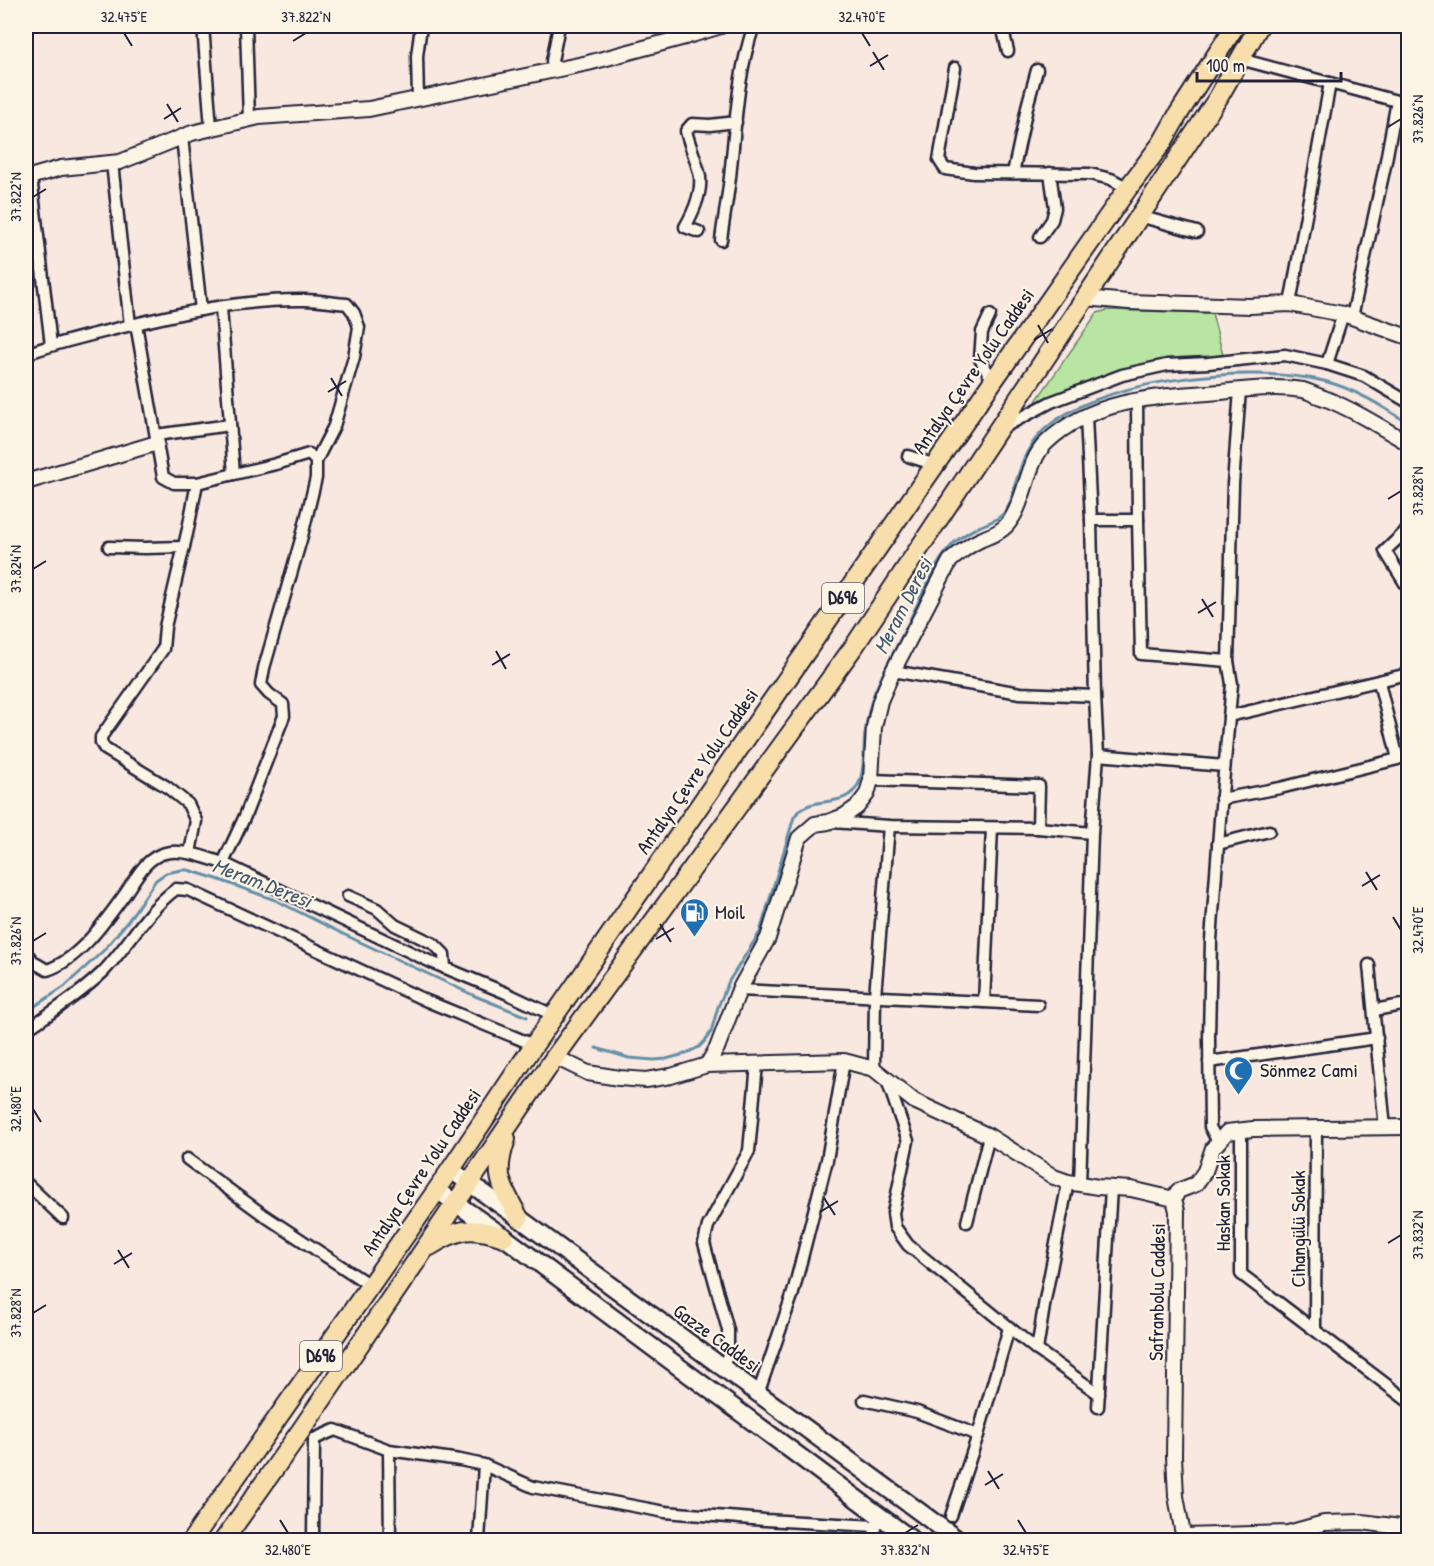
<svg xmlns="http://www.w3.org/2000/svg" width="1434" height="1566" font-family="'Patrick Hand',sans-serif">
<style>
.green{fill:#b9e5a2;stroke:#6e846e;stroke-width:1.5}
.lines{fill:none;stroke-linecap:round;stroke-linejoin:round}
.stream{stroke:#6490a9;stroke-width:3}
.minor-casing{stroke:#22223b;stroke-width:15}
.tertiary-casing{stroke:#22223b;stroke-width:18}
.secondary-casing{stroke:#22223b;stroke-width:21}
.trunk-casing{stroke:#22223b;stroke-width:22}
.minor{stroke:#fcf5e5;stroke-width:10}
.tertiary{stroke:#fcf5e5;stroke-width:14}
.secondary{stroke:#fcf5e5;stroke-width:16}
.trunk{stroke:#f8deab;stroke-width:18}
.ticks{fill:none;stroke:#22223b;stroke-width:2}
.labels{text-anchor:middle;stroke-width:4.5;stroke-linejoin:round;paint-order:stroke}
.shield{fill:#fcf5e5;stroke:#63616e;stroke-width:1.5}
.shield-label{font-size:18px;font-weight:bold;fill:#22223b}
.street-label{font-size:20px;fill:#22223b;stroke:#fcf5e5}
.poi-label{font-size:20px;fill:#22223b;stroke:#fcf5e5;text-anchor:start}
.water-label{font-size:21px;font-style:italic;fill:#435972;stroke:#fcf5e5}
.neatline{fill:none;stroke:#22223b;stroke-width:2}
.ticks-label{font-size:15px;text-anchor:middle;fill:#22223b}
</style>
<rect width="100%" height="100%" fill="#f9e8df"/>
<filter id="ink" filterUnits="userSpaceOnUse"><feTurbulence type="fractalNoise" baseFrequency=".0167" numOctaves="2"/><feDisplacementMap in="SourceGraphic" scale="12" xChannelSelector="R" yChannelSelector="G"/><feConvolveMatrix kernelMatrix="1 2 1 2 8 2 1 2 1" color-interpolation-filters="sRGB"/></filter>
<g filter="url(#ink)">
<polygon class="green" points="1108,310 1212,313 1224,359 1090,384 1039,402 1036,401 1097,313"/>
<g class="lines">
<g class="stream">
<polyline points="26,1012 64,987 103,951 128,921 156,880 166,873 182,870 188,870 217,879 275,900 343,934 475,996 527,1017"/>
<path d="M596,1048L629,1058L654,1060L666,1059L685,1054L699,1047L704,1042L711,1032L718,1007L729,981L760,932L794,817C810,792 845,812 859,783C865,771 863,748 865,734C867,714 872,696 881,678C891,656 903,635 913,613C925,590 935,562 954,543C962,536 971,530 981,526C989,522 997,521 1004,513C1010,506 1012,497 1014,488C1020,469 1025,450 1039,435C1093,377 1250,364 1324,381C1355,389 1382,406 1408,423"/>
</g>
<defs>
<g id="minor">
<polyline points="203,26 211,128"/>
<polyline points="246,26 249,119"/>
<polyline points="1002,26 1008,51"/>
<polyline points="685,37 688,26"/>
<polyline points="1240,59 1408,104"/>
<polyline points="955,68 939,160 945,169 974,173 1090,174 1111,179 1128,188"/>
<polyline points="556,70 552,61 559,26"/>
<polyline points="418,98 417,56 421,26"/>
<polyline points="182,137 201,310"/>
<polyline points="112,163 130,325"/>
<polyline points="1013,173 1028,103 1037,70"/>
<polyline points="31,177 51,345"/>
<polyline points="1139,216 1197,232"/>
<path d="M699,232L685,227C693,213 702,194 700,177C698,164 689,144 686,131L692,124L710,125L736,122"/>
<polyline points="1040,237 1052,220 1055,208 1050,173"/>
<path d="M721,240C724,216 729,192 731,167C736,120 738,70 754,26"/>
<polyline points="1290,304 1330,83"/>
<polyline points="221,308 234,474"/>
<polyline points="990,315 982,332 980,359 993,381"/>
<polyline points="1352,317 1385,166 1397,101"/>
<polyline points="136,324 163,477 174,483 197,483 276,464 309,454 316,461 316,478 302,536 264,668 261,685 269,694 283,704 284,716 245,816 223,863"/>
<path d="M26,354C56,343 87,336 119,328C179,313 243,299 305,300C319,300 333,303 347,304L354,313L359,327L354,357L334,426L316,461"/>
<polyline points="1327,364 1343,314"/>
<polyline points="1137,400 1138,520"/>
<polyline points="1002,428 1051,402 1122,375 1167,365 1208,363 1285,355 1327,364 1364,376 1408,402"/>
<polyline points="156,435 230,425"/>
<polyline points="908,456 936,465"/>
<polyline points="1091,520 1138,520 1141,654 1228,661"/>
<polyline points="1408,529 1385,551 1408,588"/>
<polyline points="109,547 145,548 184,547"/>
<polyline points="893,671 1020,693 1095,696"/>
<polyline points="1229,716 1408,674"/>
<polyline points="1098,755 1224,766"/>
<polyline points="871,780 1039,786 1038,828"/>
<polyline points="1221,799 1280,788 1398,759 1379,682"/>
<polyline points="832,822 889,826 1038,828 1092,833"/>
<polyline points="1218,844 1269,831"/>
<polyline points="190,853 196,821 188,804 167,787 105,749 101,743 101,737 163,649 165,627 188,529 197,483"/>
<polyline points="348,896 377,909 395,925 434,944 444,954 445,968"/>
<path d="M26,953L35,963L47,970C79,960 106,920 125,894C136,878 145,858 165,853C182,848 207,858 223,863L431,962L506,993L555,1016"/>
<polyline points="1369,965 1385,1128"/>
<polyline points="739,990 984,1002 992,828"/>
<polyline points="984,1002 1038,1005"/>
<polyline points="1374,1010 1408,1004"/>
<path d="M26,1030C52,1012 80,994 103,972C129,945 146,911 176,889L188,890L427,1001L534,1045"/>
<polyline points="1209,1062 1377,1038"/>
<polyline points="874,1069 875,996 889,826"/>
<polyline points="887,1080 908,1141 893,1213 895,1227 908,1245 1037,1350 1099,1394"/>
<polyline points="1241,1131 1241,1274 1408,1401"/>
<polyline points="1218,1142 1210,1127 1209,1037 1211,940 1221,806 1232,684 1228,661 1233,484 1240,390"/>
<polyline points="187,1159 265,1216 371,1286"/>
<polyline points="26,1183 63,1218"/>
<polyline points="1080,1184 1092,833 1098,755 1095,696 1091,520 1086,417"/>
<polyline points="967,1222 989,1136"/>
<polyline points="1315,1329 1316,1128"/>
<polyline points="1037,1350 1045,1300 1068,1182"/>
<polyline points="722,1368 728,1355 728,1330 704,1243 708,1226 749,1151 757,1064"/>
<polyline points="758,1394 793,1293 827,1160 844,1061"/>
<polyline points="864,1400 917,1412 978,1435"/>
<polyline points="1098,1407 1111,1188"/>
<polyline points="314,1439 335,1430 389,1450 460,1460 484,1465 533,1487 665,1512 765,1520 875,1526"/>
<polyline points="389,1450 390,1540"/>
<polyline points="951,1516 978,1435 1009,1328"/>
<polyline points="313,1540 314,1439"/>
<polyline points="479,1540 484,1465"/>
<polyline points="874,1540 875,1526 879,1521"/>
</g>
<g id="tertiary">
<polyline points="26,178 61,168 120,162 192,133 259,117 369,109 588,63 685,37 721,26"/>
<polyline points="1085,298 1128,302 1250,306 1290,304 1343,314 1408,337"/>
<polyline points="26,482 157,443"/>
<polyline points="555,1057 588,1073 619,1078 646,1080 671,1076 707,1065 844,1061 874,1069 914,1101 989,1136 1054,1177 1068,1182 1098,1187 1131,1189 1174,1199 1177,1211 1174,1456 1176,1496 1184,1540"/>
<path d="M707,1065L717,1048L739,990L768,938L799,838L815,824L828,822L844,816L857,807L867,794L871,780L874,727L880,701L893,671L950,561C959,553 969,545 980,540C991,535 1003,532 1010,521C1026,499 1027,461 1046,443C1092,398 1161,396 1221,392C1248,389 1276,386 1303,390C1310,392 1317,396 1324,398C1354,410 1381,427 1408,443"/>
<polyline points="1174,1199 1178,1191 1196,1184 1205,1171 1213,1148 1227,1132 1253,1129 1408,1127"/>
<polyline points="1184,1536 1288,1533 1324,1523 1362,1522 1408,1528"/>
</g>
<g id="secondary">
<polyline points="451,1170 519,1218 958,1540"/>
<polyline points="437,1190 504,1237 912,1540"/>
</g>
<g id="trunk">
<path d="M506,1139C493,1176 501,1185 519,1218"/>
<path d="M430,1246C459,1228 472,1226 504,1237"/>
<polyline points="192,1540 437,1190 534,1045 993,381 1128,188 1162,143 1179,113 1235,26"/>
<polyline points="224,1540 302,1429 555,1057 855,645 1218,98 1259,26"/>
</g>
</defs>
<use href="#minor" class="minor-casing"/>
<use href="#tertiary" class="tertiary-casing"/>
<use href="#secondary" class="secondary-casing"/>
<use href="#trunk" class="trunk-casing"/>
<use href="#minor" class="minor"/>
<use href="#tertiary" class="tertiary"/>
<use href="#secondary" class="secondary"/>
<use href="#trunk" class="trunk"/>
</g>
</g>
<path class="ticks" d="M124,33L132,46M862,33L870,46M293,41L306,33M873,52L884,70M870,66L888,55M167,104L178,122M164,119L181,108M1388,127L1401,119M33,197L46,189M1038,325L1048,343M1034,340L1052,329M331,378L342,396M328,392L346,381M1388,499L1401,491M33,569L46,561M1202,599L1213,617M1198,613L1216,602M496,651L506,669M492,665L510,654M1366,872L1377,890M1362,886L1380,875M1393,917L1401,930M660,924L671,942M656,939L674,928M33,941L46,933M33,1109L41,1122M824,1198L835,1215M820,1212L838,1201M1388,1243L1401,1235M118,1250L129,1268M114,1264L132,1253M33,1313L46,1305M988,1471L999,1489M985,1485L1003,1474M280,1520L288,1533M1018,1520L1026,1533M905,1533L918,1525"/>
<defs>
<symbol id="fuel-pin" viewBox="-11 -11 22 30"><path d="M0 17L-7.5 6A9.5 9.5 0 1 1 7.5 6Z" fill="#1f6fb2" stroke="#fcf5e5"/><path d="M-5.5-6h7V0h2V4h1.3V-2.5L3-4.5l.8-.8L6-3V5H2.5V1h-1V6h-7ZM-4.2-4.7v3.2H.2V-4.7Z" fill="#fff"/></symbol>
<symbol id="mosque-pin" viewBox="-11 -11 22 30"><path d="M0 17L-7.5 6A9.5 9.5 0 1 1 7.5 6Z" fill="#1f6fb2" stroke="#fcf5e5"/><path d="M3.5-4.9A6 6 0 1 0 3.5 4.9A5 5 0 1 1 3.5-4.9Z" fill="#fff"/></symbol>
</defs>
<g fill-rule="evenodd">
<use href="#fuel-pin" x="678" y="896" width="33" height="45"/>
<use href="#mosque-pin" x="1222" y="1054" width="33" height="45"/>
</g>
<g class="labels">
<g class="shield">
<rect x="822" y="583" width="42" height="30" rx="4.5"/>
<rect x="300" y="1341" width="42" height="30" rx="4.5"/>
</g>
<g class="shield-label">
<text x="843" y="604">D696</text>
<text x="321" y="1362">D696</text>
</g>
<g class="street-label">
<text transform="translate(973 371) rotate(-55)" y="7">Antalya Çevre Yolu Caddesi</text>
<text transform="translate(697 771) rotate(-55)" y="7">Antalya Çevre Yolu Caddesi</text>
<text transform="translate(421 1172) rotate(-56)" y="7">Antalya Çevre Yolu Caddesi</text>
<text transform="translate(1223 1203) rotate(-90)" y="7">Haskan Sokak</text>
<text transform="translate(1298 1229) rotate(-90)" y="7">Cihangülü Sokak</text>
<text transform="translate(1157 1292) rotate(-89)" y="7">Safranbolu Caddesi</text>
<text transform="translate(717 1338) rotate(36)" y="7">Gazze Caddesi</text>
</g>
<g class="poi-label">
<text x="715" y="919">Moil</text>
<text x="1260" y="1077">Sönmez Cami</text>
</g>
<g class="water-label">
<text transform="translate(903 606) rotate(-63)" y="7">Meram Deresi</text>
<text transform="translate(262 883) rotate(21)" y="7">Meram Deresi</text>
</g>
</g>
<rect width="1434" height="1566" fill="none" stroke="#fcf5e5" stroke-width="66"/>
<path d="M1197 72v9h144v-9" fill="none" stroke="#22223b" stroke-width="3"/>
<text x="1206" y="72" font-size="18" fill="#22223b" stroke="#fcf5e5" stroke-width="4.5" paint-order="stroke">100 m</text>
<rect x="33" y="33" width="1368" height="1500" class="neatline"/>
<g class="ticks-label">
<text x="124" y="22">32.475°E</text>
<text x="306" y="22">37.822°N</text>
<text x="862" y="22">32.470°E</text>
<text transform="translate(1418 119) rotate(-90)" y="5">37.826°N</text>
<text transform="translate(16 197) rotate(-90)" y="5">37.822°N</text>
<text transform="translate(1418 491) rotate(-90)" y="5">37.828°N</text>
<text transform="translate(16 569) rotate(-90)" y="5">37.824°N</text>
<text transform="translate(1418 930) rotate(-90)" y="5">32.470°E</text>
<text transform="translate(16 941) rotate(-90)" y="5">37.826°N</text>
<text transform="translate(16 1109) rotate(-90)" y="5">32.480°E</text>
<text transform="translate(1418 1235) rotate(-90)" y="5">37.832°N</text>
<text transform="translate(16 1313) rotate(-90)" y="5">37.828°N</text>
<text x="288" y="1555">32.480°E</text>
<text x="905" y="1555">37.832°N</text>
<text x="1026" y="1555">32.475°E</text>
</g>
</svg>
